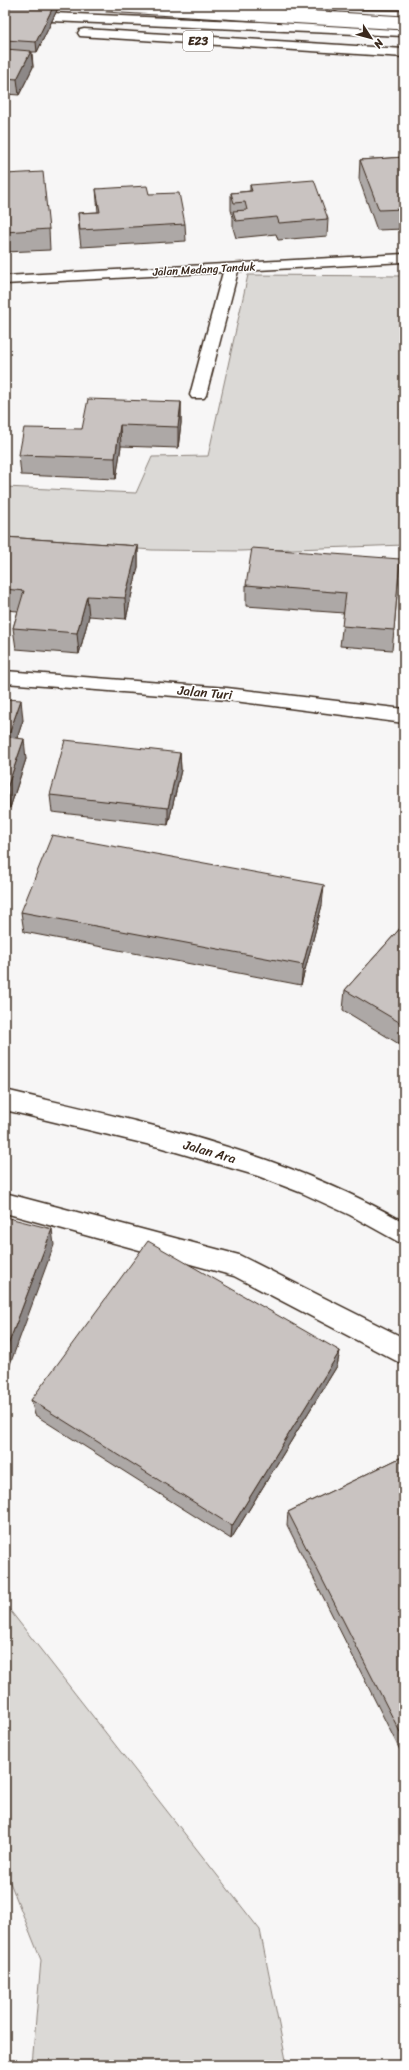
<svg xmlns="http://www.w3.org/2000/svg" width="409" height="2070" font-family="Sriracha,sans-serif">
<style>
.green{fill:#dbd9d6;stroke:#8b827a}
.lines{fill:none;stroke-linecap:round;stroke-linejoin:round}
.minor-casing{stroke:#3b2a1e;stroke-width:3}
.highway-casing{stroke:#3b2a1e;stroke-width:3}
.minor{fill:#fff;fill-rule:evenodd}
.highway{fill:#fff;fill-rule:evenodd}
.highway-bridge-casing{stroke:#3b2a1e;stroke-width:15;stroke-linecap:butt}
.highway-bridge{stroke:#fff;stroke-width:13}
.wall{fill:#ada8a6;stroke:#3b2a1e}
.shaded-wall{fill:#8d8887;stroke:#3b2a1e}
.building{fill:#c9c3c1;stroke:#3b2a1e}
.labels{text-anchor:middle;stroke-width:3;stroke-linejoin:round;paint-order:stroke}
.far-street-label{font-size:11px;fill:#3b2a1e;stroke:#fff}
.shield{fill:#fff;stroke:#766a62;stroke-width:1}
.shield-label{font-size:12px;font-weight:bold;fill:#3b2a1e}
.street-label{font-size:13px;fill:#3b2a1e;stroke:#fff}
</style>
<rect width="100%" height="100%" fill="#f7f6f6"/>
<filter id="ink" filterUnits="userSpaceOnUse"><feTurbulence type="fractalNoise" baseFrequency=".025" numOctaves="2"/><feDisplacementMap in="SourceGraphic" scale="8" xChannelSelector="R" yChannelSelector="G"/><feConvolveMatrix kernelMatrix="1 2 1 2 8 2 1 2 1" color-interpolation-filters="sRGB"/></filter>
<g filter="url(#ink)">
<g class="green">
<polygon points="248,275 404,276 404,545 240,551 152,550 5,539 5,487 136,493 152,457 208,456"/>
<polygon points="5,1604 260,1930 287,2065 32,2065 41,1960 5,1870"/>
</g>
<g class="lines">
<defs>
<g id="minor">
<polygon points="404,254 404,262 238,271 206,395 204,398 192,398 190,395 223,272 5,284 5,276"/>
<polygon points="5,671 227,688 404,709 404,723 227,700 5,683"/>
<path d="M5,1090C144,1123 278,1150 404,1222V1245L350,1215L302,1193L258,1176L159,1147L5,1110Z"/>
<polygon points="5,1193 239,1255 404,1338 404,1365 234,1276 5,1213"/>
</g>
<g id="highway">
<polygon points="339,10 404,11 404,19 335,16 333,14 335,12"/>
<polygon points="5,11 404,28 404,36 5,19"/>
<polygon points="84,29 404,49 404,57 80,36 78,33 80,30"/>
</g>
</defs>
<use href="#minor" class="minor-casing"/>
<use href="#highway" class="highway-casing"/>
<use href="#minor" class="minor"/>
<use href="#highway" class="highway"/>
<defs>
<polyline id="highway-bridge" points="106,5 404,23"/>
</defs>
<use href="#highway-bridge" class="highway-bridge-casing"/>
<use href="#highway-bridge" class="highway-bridge"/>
</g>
<g class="wall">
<polygon points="5,5 59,6 37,52 32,52 33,67 19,95 5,94"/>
<polygon points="404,157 404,229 377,230 359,179 360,160"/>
<polygon points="5,174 49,229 50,250 5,252"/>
<polygon points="250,185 328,219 327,236 278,240 276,234 236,238 233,228 233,217 231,210 231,193 250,191"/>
<polygon points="96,189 149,194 185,224 186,241 81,247 79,230 78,213 98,212"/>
<polygon points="181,402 181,423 178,448 121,446 116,479 21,475 19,455 82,429"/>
<polygon points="5,537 138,546 138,567 126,619 89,616 79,654 16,649 13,628 18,611 5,610"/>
<polygon points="400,559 394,630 392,650 340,646 344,613 246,606 246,585"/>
<polygon points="5,699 23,720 17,738 26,759 10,808 5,807"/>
<polygon points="180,753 181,770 168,825 52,812 50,795"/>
<polygon points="322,905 301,985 24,932 21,912"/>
<polygon points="404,924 404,1047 343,1010 345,990"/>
<polygon points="340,1351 337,1366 231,1539 35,1415 31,1400"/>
<polygon points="404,1456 404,1758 287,1525 288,1512"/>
</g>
<g class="shaded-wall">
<polygon points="54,5 59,5 59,6 37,52 36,42"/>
<polygon points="31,51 33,67 19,95 17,79"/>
<polygon points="181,402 181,423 178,448 178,427"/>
<polygon points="120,425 121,446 116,479 115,458"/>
<polygon points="138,546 138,567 126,619 125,598"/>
<polygon points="87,596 89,616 79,654 77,633"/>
<polygon points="21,700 23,720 11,757 8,737"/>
<polygon points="24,739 26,759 10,808 7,788"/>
<polygon points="180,753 181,770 168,825 168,808"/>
<polygon points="324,885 322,905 301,985 303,965"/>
<polygon points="52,1229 54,1245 5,1378 5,1353"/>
<polygon points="340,1351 337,1366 231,1539 232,1526"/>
</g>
<g class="building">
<polygon points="5,5 54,5 36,42 5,40"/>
<polygon points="5,49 31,51 17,79 5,78"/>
<polygon points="404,157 404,209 379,210 360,160"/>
<polygon points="43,172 49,229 5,232 5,174"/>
<polygon points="314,180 328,219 279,223 277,217 236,221 233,211 247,210 245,202 234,203 231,193 252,191 250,185"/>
<polygon points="147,186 149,194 179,193 185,224 80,230 78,213 100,212 96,189"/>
<polygon points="88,399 181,402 178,427 120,425 115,458 19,455 24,428 82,429"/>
<polygon points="5,537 138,546 125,598 87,596 77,633 13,628 24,591 5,589"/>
<polygon points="252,548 400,559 394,630 342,626 346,593 246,585"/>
<polygon points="5,699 21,700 8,737 24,739 7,788 5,788"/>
<polygon points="65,740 180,753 168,808 50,795"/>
<polygon points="52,835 324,885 303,965 21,912"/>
<polygon points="404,924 404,1025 345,990"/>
<polygon points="5,1217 52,1229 5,1353"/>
<polygon points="148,1241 340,1351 232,1526 31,1400"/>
<polygon points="404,1456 404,1740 288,1512"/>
</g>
</g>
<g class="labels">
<g class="far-street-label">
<text transform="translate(204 269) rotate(-3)" y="4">Jalan Medang Tanduk</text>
</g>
<rect class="shield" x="183" y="31" width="30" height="20" rx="3"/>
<g class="shield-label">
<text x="198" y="45">E23</text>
</g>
<g class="street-label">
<text transform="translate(205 692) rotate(5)" y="5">Jalan Turi</text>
<text transform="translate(210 1151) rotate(16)" y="5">Jalan Ara</text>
</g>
</g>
<rect width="409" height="2070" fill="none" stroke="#fff" stroke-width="20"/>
<rect x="10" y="10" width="389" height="2050" fill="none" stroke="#3b2a1e" stroke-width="1.5" filter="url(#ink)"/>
<g transform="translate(371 38) rotate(126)" stroke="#ffffff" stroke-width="3" paint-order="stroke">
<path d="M0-3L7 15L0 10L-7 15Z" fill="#3b2a1e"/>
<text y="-6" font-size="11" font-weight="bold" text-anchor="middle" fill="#3b2a1e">N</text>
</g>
</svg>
